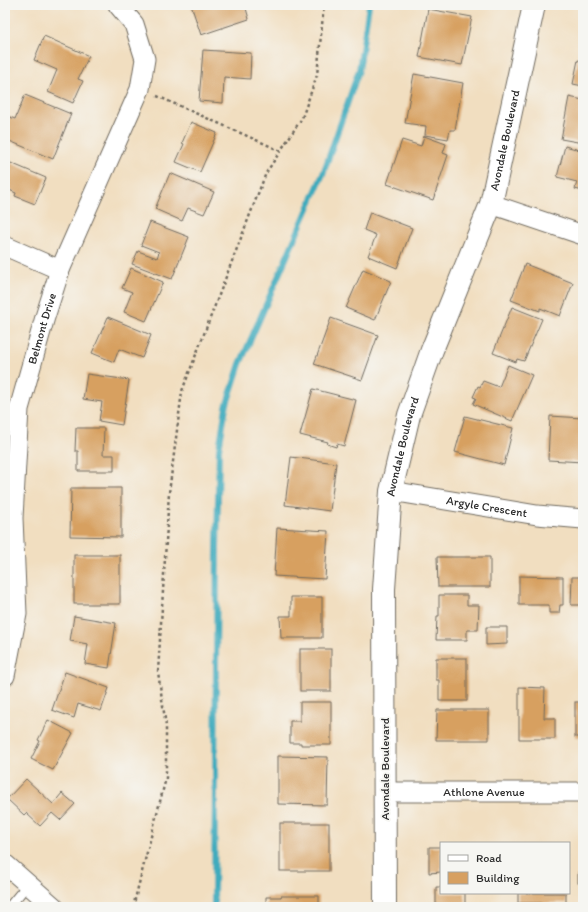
<svg xmlns="http://www.w3.org/2000/svg" width="588" height="912" font-family="Itim,sans-serif">
<style>
.lines{fill:none;stroke-linecap:round;stroke-linejoin:round}
.stream{stroke:#3fabbd;stroke-width:6}
.building{fill:#d7a061}
.service-casing{stroke:#706a5f;stroke-width:11}
.minor-casing{stroke:#706a5f;stroke-width:21}
.tertiary-casing{stroke:#706a5f;stroke-width:24}
.path{stroke:#706a5f;stroke-width:2.5;stroke-dasharray:3 3;stroke-linecap:butt}
.service{stroke:#fff;stroke-width:9}
.minor{stroke:#fff;stroke-width:19}
.tertiary{stroke:#fff;stroke-width:22}
.labels{text-anchor:middle;stroke-width:3.5;stroke-linejoin:round;paint-order:stroke}
.street-label{font-size:12px;fill:#2b2b2b;stroke:#f6f6f2}
</style>
<rect width="100%" height="100%" fill="#f6f6f2"/>
<filter id="ink" filterUnits="userSpaceOnUse"><feTurbulence type="fractalNoise" baseFrequency=".025" numOctaves="2"/><feDisplacementMap in="SourceGraphic" scale="8" xChannelSelector="R" yChannelSelector="G"/><feConvolveMatrix kernelMatrix="1 2 1 2 8 2 1 2 1" color-interpolation-filters="sRGB"/></filter>
<filter id="wash" filterUnits="userSpaceOnUse"><feTurbulence type="fractalNoise" baseFrequency=".012" numOctaves="4" result="noise"/><feDisplacementMap in="SourceGraphic" scale="16" xChannelSelector="R" yChannelSelector="G"/><feGaussianBlur stdDeviation="0.9" result="paint"/><feColorMatrix in="noise" values="0 0 0 0 0 0 0 0 0 0 0 0 0 0 0 0 0 1.4 0 .05"/><feComposite in="paint" operator="in"/></filter>
<g filter="url(#wash)">
<rect width="100%" height="100%" fill="#f1dec0"/>
<g class="lines">
<polyline class="stream" points="214,907 217,548 219,449 226,407 240,364 323,174 359,70 369,5"/>
</g>
<g id="blocks">
<g class="building">
<polygon points="191,5 245,5 249,19 201,35"/>
<polygon points="428,9 472,17 462,65 419,57"/>
<polygon points="44,36 89,56 78,79 83,81 73,103 48,92 57,70 34,60"/>
<polygon points="203,50 251,53 250,79 224,77 223,103 199,101"/>
<polygon points="578,60 583,61 583,86 573,84"/>
<polygon points="414,74 463,83 455,130 450,130 448,139 425,135 426,126 405,123"/>
<polygon points="25,95 71,114 53,159 7,140 7,138 5,137 5,115 15,119"/>
<polygon points="569,97 583,100 583,143 561,139"/>
<polygon points="191,122 217,133 200,172 176,162 184,144 182,143"/>
<polygon points="424,136 446,144 443,153 448,155 433,200 387,184 402,140 421,146"/>
<polygon points="565,146 583,151 583,191 575,189 577,182 557,177"/>
<polygon points="6,161 46,178 35,204 15,196 16,193 5,188"/>
<polygon points="170,173 214,192 204,214 188,208 182,221 155,209"/>
<polygon points="370,212 412,228 397,268 368,256 376,235 364,230"/>
<polygon points="150,222 189,237 172,279 132,264 138,251 157,258 159,252 141,245"/>
<polygon points="525,264 573,283 560,316 540,308 540,311 511,300"/>
<polygon points="131,268 163,282 146,321 124,312 132,292 122,288"/>
<polygon points="363,269 391,281 375,320 346,308"/>
<polygon points="512,307 542,319 524,361 517,359 516,362 493,353"/>
<polygon points="108,317 151,335 142,358 119,349 114,362 92,353"/>
<polygon points="331,318 378,335 362,380 314,364"/>
<polygon points="508,365 532,375 512,421 473,404 476,398 473,397 478,386 480,387 483,381 499,387"/>
<polygon points="87,374 129,380 122,425 99,421 102,402 83,399"/>
<polygon points="313,389 356,400 344,446 337,444 336,447 327,444 328,442 300,435"/>
<polygon points="465,416 513,428 504,465 455,452"/>
<polygon points="550,416 583,418 583,462 548,460"/>
<polygon points="76,428 104,428 103,455 114,455 114,471 78,471 78,451 75,451"/>
<polygon points="291,457 336,463 330,511 285,505"/>
<polygon points="71,488 121,488 121,537 70,536"/>
<polygon points="277,528 328,531 325,579 274,576"/>
<rect x="74" y="555" width="46" height="49"/>
<polygon points="437,557 490,557 490,587 438,587"/>
<polygon points="519,576 563,577 563,605 560,605 559,613 549,613 549,605 519,605"/>
<polygon points="572,577 583,577 583,605 571,605"/>
<polygon points="439,595 467,595 467,605 479,605 478,630 467,630 467,640 436,640 437,616 439,616"/>
<polygon points="291,597 322,597 322,638 281,638 280,616 291,616"/>
<polygon points="74,616 116,623 109,668 85,664 88,644 70,641"/>
<polygon points="486,627 507,627 507,644 486,645"/>
<rect x="300" y="649" width="31" height="42"/>
<polygon points="436,658 467,658 467,701 439,701 439,680 436,680"/>
<polygon points="65,672 109,688 101,711 78,704 74,718 52,710"/>
<polygon points="519,687 545,688 544,718 555,718 555,739 519,739"/>
<polygon points="300,702 331,702 331,745 301,745 301,743 290,743 290,721 300,721"/>
<rect x="575" y="702" width="8" height="35"/>
<polygon points="437,710 489,710 489,740 436,740"/>
<polygon points="48,720 73,733 53,770 31,759 40,741 38,740"/>
<polygon points="278,756 328,757 327,805 278,804"/>
<polygon points="26,779 53,804 62,793 75,804 60,820 52,813 40,826 26,813 24,815 7,799"/>
<rect x="280" y="823" width="49" height="48"/>
<polygon points="429,847 441,847 441,872 429,873"/>
<rect x="578" y="872" width="5" height="11"/>
<polygon points="436,887 441,887 441,893 465,893 465,907 436,907"/>
<rect x="518" y="893" width="48" height="10"/>
<polygon points="281,896 319,896 319,907 266,907 266,897 281,897"/>
</g>
</g>
</g>
<g filter="url(#ink)">
<use href="#blocks" fill-opacity="0" stroke="#706a5f" stroke-width="1"/>
<g class="lines">
<defs>
<polyline id="service" points="9,907 28,884"/>
<g id="minor">
<polyline points="491,204 583,235"/>
<polyline points="5,246 60,270"/>
<path id="s1" d="M391,491L537,515L583,519"/>
<path id="s2" d="M5,676L17,614L13,518L19,409L45,317L60,270L140,89L145,59L134,24L118,5"/>
<path id="s3" d="M385,792H583"/>
<polyline points="5,864 54,907"/>
</g>
<g id="tertiary">
<path id="s4" d="M385,907L384,589L391,491L409,415L432,350L491,204L534,5"/>
</g>
</defs>
<use href="#service" class="service-casing"/>
<use href="#minor" class="minor-casing"/>
<use href="#tertiary" class="tertiary-casing"/>
<g class="path">
<polyline points="157,96 281,151"/>
<polyline points="133,907 166,778 166,726 158,672 169,493 182,391 266,173 302,118 317,75 324,5"/>
</g>
<use href="#service" class="service"/>
<use href="#minor" class="minor"/>
<use href="#tertiary" class="tertiary"/>
</g>
</g>
<g class="labels">
<g class="street-label">
<text dy="4" stroke="none"><textPath href="#s4" startOffset="786">Avondale Boulevard</textPath></text>
<text dy="4" stroke="none"><textPath href="#s2" startOffset="352">Belmont Drive</textPath></text>
<text dy="4" stroke="none"><textPath href="#s4" startOffset="462">Avondale Boulevard</textPath></text>
<text dy="4" stroke="none"><textPath href="#s1" startOffset="97">Argyle Crescent</textPath></text>
<text transform="translate(385 769) rotate(-90)" y="4">Avondale Boulevard</text>
<text dy="4" stroke="none"><textPath href="#s3" startOffset="99">Athlone Avenue</textPath></text>
</g>
</g>
<rect width="588" height="912" fill="none" stroke="#f6f6f2" stroke-width="20"/>
<rect x="440" y="842" width="130" height="52" fill="#f6f6f2" stroke="#a5a5a2"/>
<rect x="448" y="855" width="20" height="6" fill="#ffffff" stroke="#a5a5a2"/>
<text x="476" y="862" font-size="12" fill="#2b2b2b">Road</text>
<rect x="448" y="872" width="20" height="12" fill="#d7a061" stroke="#a5a5a2"/>
<text x="476" y="882" font-size="12" fill="#2b2b2b">Building</text>
</svg>
